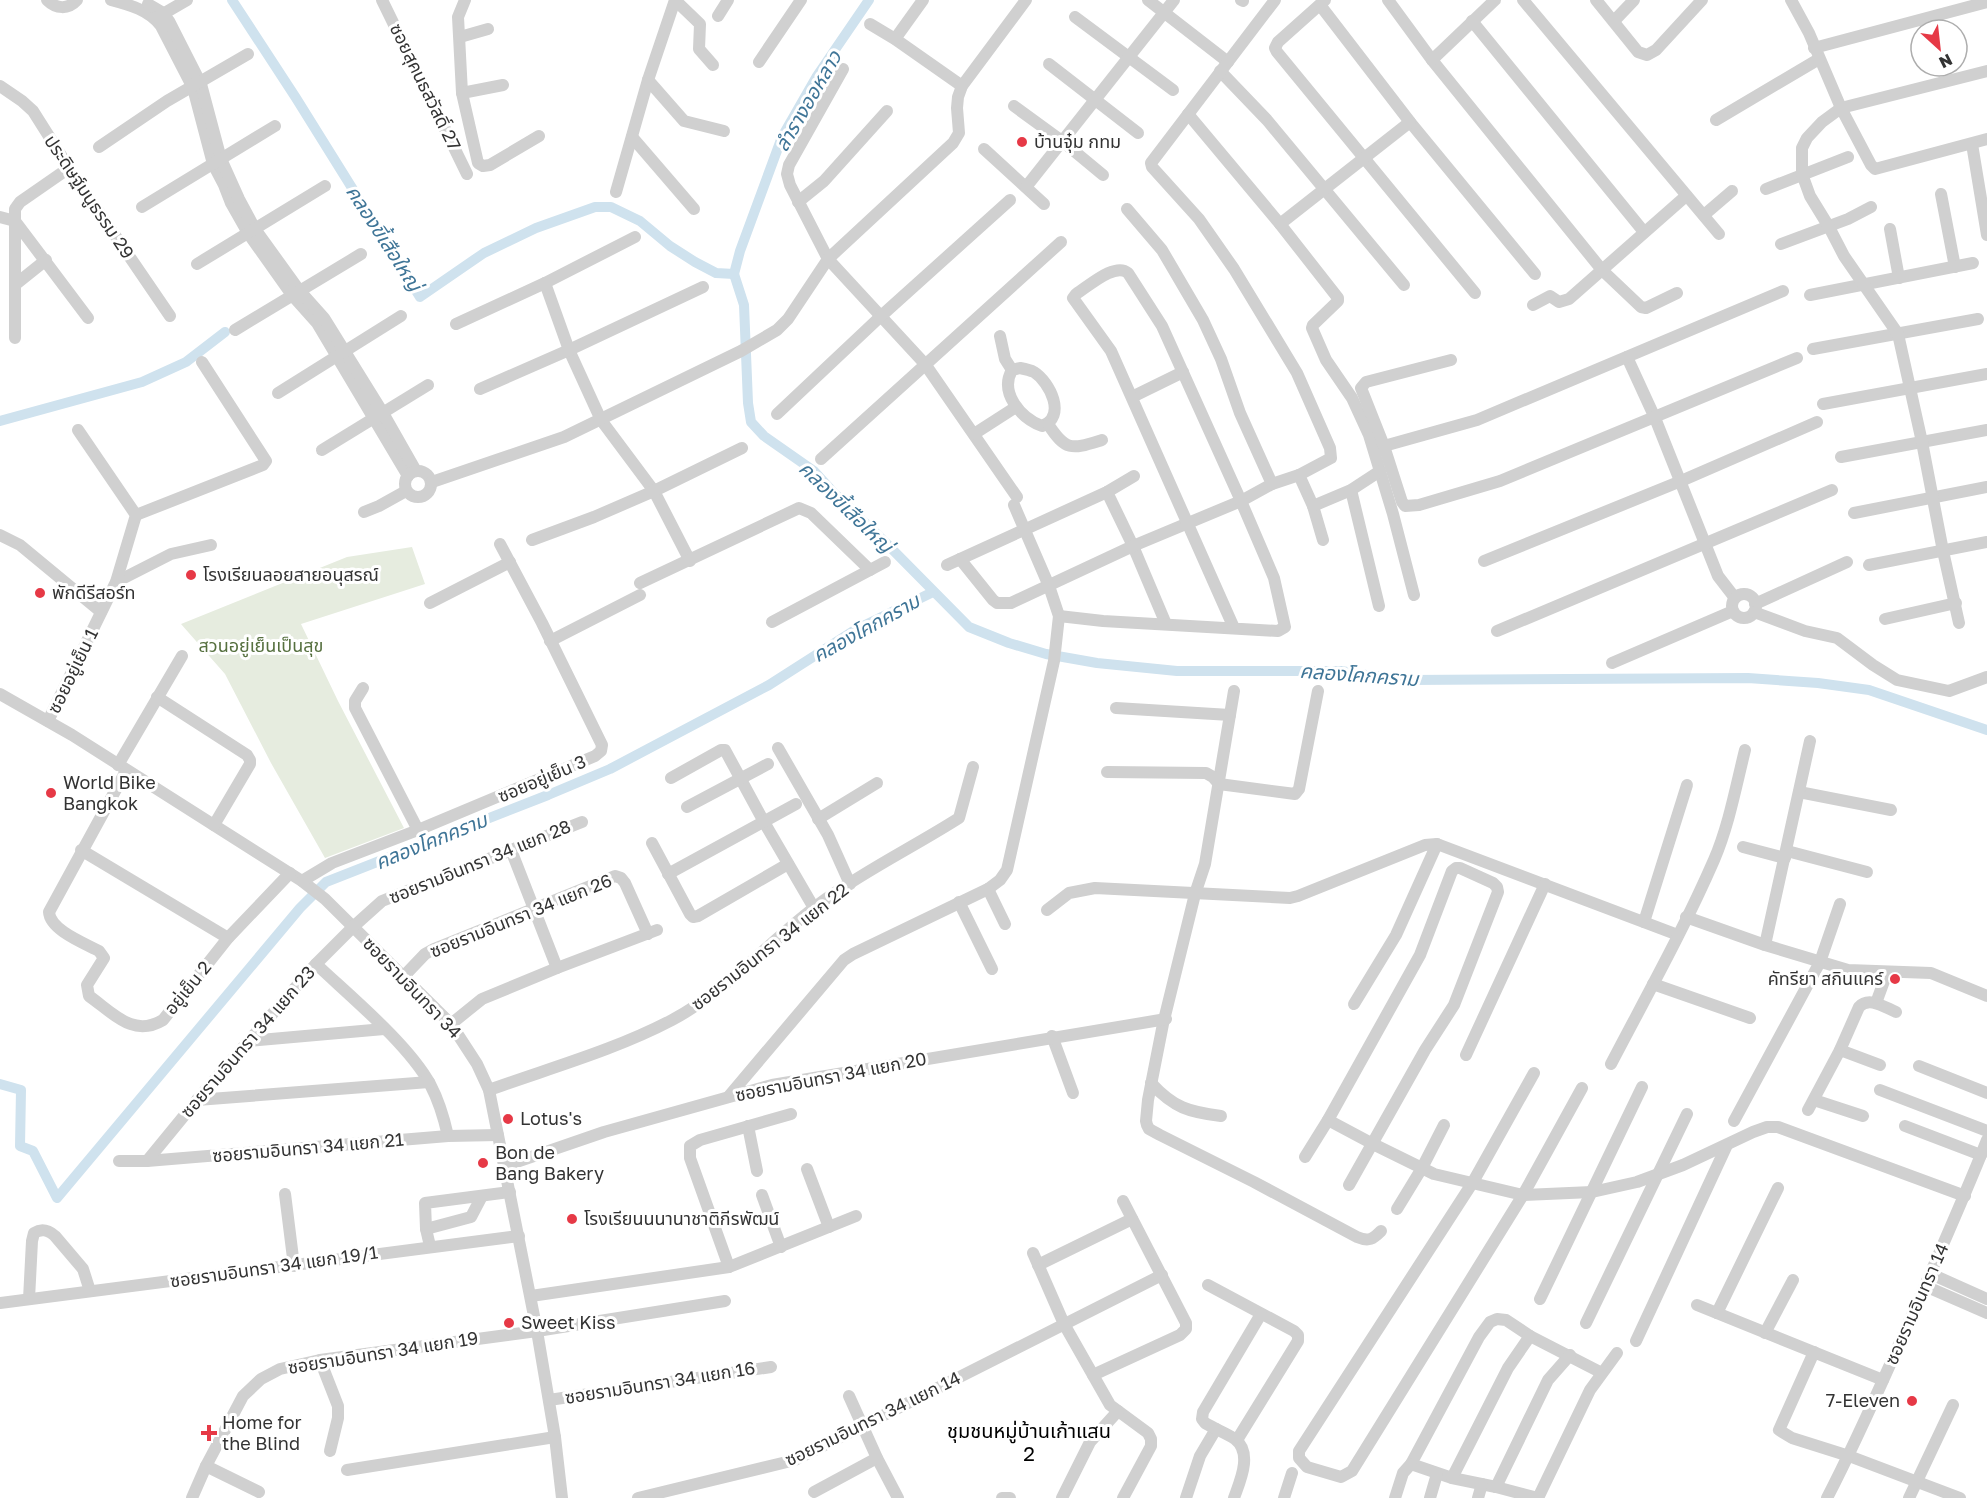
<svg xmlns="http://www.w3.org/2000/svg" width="1987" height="1498" font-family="'Golos Text','Noto Sans Thai',sans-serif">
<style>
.green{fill:#e6ecdf}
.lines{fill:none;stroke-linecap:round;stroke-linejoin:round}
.canal{stroke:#cfe2ee;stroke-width:10}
.minor{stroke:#d0d0d0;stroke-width:12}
.poi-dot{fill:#e63946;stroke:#fff;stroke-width:2}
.labels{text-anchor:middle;stroke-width:6;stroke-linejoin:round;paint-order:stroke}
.street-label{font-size:18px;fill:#333;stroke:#fff}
.poi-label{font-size:18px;fill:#333;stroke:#fff;text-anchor:start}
.park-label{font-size:18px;fill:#56703f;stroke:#fff}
.water-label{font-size:20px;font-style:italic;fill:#3f7597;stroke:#fff}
.neighbourhood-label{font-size:20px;fill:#000;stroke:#fff}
</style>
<rect width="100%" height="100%" fill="#fff"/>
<polygon class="green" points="412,547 425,584 301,624 338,701 404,828 325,858 271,763 225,674 181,624 347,557"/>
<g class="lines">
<g class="canal">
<polyline points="232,0 296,98 420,297 484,253 536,228 595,207 611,207 640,221 670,246 695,262 716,273 734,274"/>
<polyline points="734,274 744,305 748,403 751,422 764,436 814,471 834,493 882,539 969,627 1009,643 1046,654 1097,663 1177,671 1341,671 1366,675 1409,680 1748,678 1818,683 1869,690 1987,730"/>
<polyline points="734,274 740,251 782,137 817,76 869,0"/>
<polyline points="0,421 142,382 186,362 225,332"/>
<polyline points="0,1084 21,1090 20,1146 33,1151 57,1198 300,908 326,882 548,795 610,769 769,685 855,630 933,592"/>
</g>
<g class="minor">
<path d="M47,0C56,9 68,10 77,0"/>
<path d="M111,0C130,5 149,10 161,26L193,88L213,164L224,185L231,203L248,233L292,295L317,323L408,476"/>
<polyline points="382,0 467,174"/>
<polyline points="465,0 458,17 462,93 478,163 483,166 490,165 539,136"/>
<polyline points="675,0 700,24 699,49 713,65"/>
<polyline points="1148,0 1228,62"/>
<polyline points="1241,0 1243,1"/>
<polyline points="1325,0 1278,42 1275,48 1277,52 1475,293"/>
<polyline points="1388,0 1432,60 1602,270 1641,307 1646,308 1677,293"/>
<polyline points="1523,0 1719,234"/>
<polyline points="1596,0 1638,52 1647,55 1656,50 1702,0"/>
<polyline points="1791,0 1809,33 1841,108 1871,165 1875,169 1987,139"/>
<polyline points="148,4 163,13 169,21 201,84 221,159 239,199 255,229 299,290 324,318 383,413 416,471"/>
<polyline points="1320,5 1410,122 1535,274"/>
<polyline points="718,16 728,0"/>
<polyline points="1075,17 1173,90"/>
<polyline points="156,18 187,0"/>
<polyline points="1472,21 1644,232"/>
<polyline points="1614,21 1634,0"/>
<polyline points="870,24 895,39 962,86"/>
<polyline points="460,37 488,29"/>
<polyline points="895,39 923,0"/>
<polyline points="1814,48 1987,2"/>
<polyline points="1432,60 1495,0"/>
<polyline points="759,62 801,0"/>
<polyline points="1049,64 1138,133"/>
<polyline points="843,69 789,165 787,174 790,185 828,259 925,364 1017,497"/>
<polyline points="1220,71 1267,120 1404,285"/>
<polyline points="648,80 684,121 724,131"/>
<polyline points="0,86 22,101 33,111 69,168 170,316"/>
<polyline points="462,93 503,85"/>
<polyline points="1014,106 1062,141 1103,175"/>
<polyline points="1188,114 1280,224 1338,298 1338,301 1313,325 1312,328 1326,360 1352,398 1369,435 1393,514 1414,595"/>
<polyline points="1716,120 1819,59"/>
<polyline points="632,137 694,209"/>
<polyline points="1972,144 1987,235"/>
<polyline points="99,147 167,101 248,54"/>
<polyline points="984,149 1044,204"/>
<polyline points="1026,187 1174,0"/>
<polyline points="1766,189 1848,157"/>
<polyline points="616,192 648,80 675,0"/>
<polyline points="1941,194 1955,267"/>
<polyline points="798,202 824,181 887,111"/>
<polyline points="142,207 275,126"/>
<polyline points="1127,209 1162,250 1203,320 1221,359 1240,413 1272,484"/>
<polyline points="1704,215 1732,191"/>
<polyline points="0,217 15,221 88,318"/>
<polyline points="1280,224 1410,122"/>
<polyline points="1890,229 1899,278"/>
<polyline points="1781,244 1848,219 1871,207"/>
<polyline points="197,264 325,186"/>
<polyline points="545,283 569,350 601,420 654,491 690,561"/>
<polyline points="16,284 46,260"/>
<polyline points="1810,295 1973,263"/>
<polyline points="1533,305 1550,296 1559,302 1569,299 1686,196"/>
<polyline points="456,324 545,283 635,237"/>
<polyline points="235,330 361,254"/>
<polyline points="1000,336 1005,359 1012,370"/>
<polyline points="15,338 15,209 20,202 69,168"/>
<polyline points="1813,349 1978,319"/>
<polyline points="1627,357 1655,418 1718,576 1735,598"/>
<polyline points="1451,360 1366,382 1361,388 1384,446 1402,502 1405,506 1419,505 1500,481 1797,358"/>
<path d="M1020,368C1025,369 1030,370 1034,372C1050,382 1067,417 1042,426C1021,418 999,393 1012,370Z"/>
<polyline points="480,389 569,350 703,287"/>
<polyline points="278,393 401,316"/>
<polyline points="1132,397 1183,372"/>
<polyline points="1823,404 1987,374"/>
<polyline points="777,414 880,317 1010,200"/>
<path d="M1048,424C1066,452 1072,449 1102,440"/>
<polyline points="974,434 1016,407"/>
<polyline points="1384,446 1477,420 1783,291"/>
<polyline points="322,450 428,385"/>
<polyline points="1841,457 1987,430"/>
<polyline points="821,459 1061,242"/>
<circle cx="418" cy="484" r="13"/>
<polyline points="1299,475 1313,506 1323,540"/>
<polyline points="432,482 564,437 741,351 777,330 788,319 828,259 953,143 959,133 957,108 958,97 962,86 1026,0"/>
<polyline points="1351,490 1379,606"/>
<polyline points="1107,492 1133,546 1166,624"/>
<polyline points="1313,506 1351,490 1380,471"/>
<polyline points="364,512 379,506 406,491"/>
<polyline points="1854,513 1987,487"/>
<polyline points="136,515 263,465 266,461 202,362"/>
<polyline points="0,535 20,545 101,612"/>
<polyline points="532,540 594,517 654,491 742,448"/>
<polyline points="960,559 993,600 997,603 1011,603 1133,546 1241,501 1272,484 1299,475 1331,458 1330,448 1297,373 1234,269 1199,219 1152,167 1151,163 1275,0"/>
<polyline points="1484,561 1681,481 1817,422"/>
<polyline points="947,565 1107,492 1134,476"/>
<polyline points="1869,565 1987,542"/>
<polyline points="116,582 171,554 211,545"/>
<polyline points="640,583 799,508 811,513 870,570"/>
<circle cx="1744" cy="606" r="12"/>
<polyline points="430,603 510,562"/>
<polyline points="1755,604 1847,562"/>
<polyline points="1754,612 1805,631 1837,638 1873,665 1897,680 1949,691 1987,677"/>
<path d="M1059,616L1103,621L1278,631L1285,627L1274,578L1241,501L1162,326L1128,273C1115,262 1089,286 1076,294L1073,298L1111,351L1234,628"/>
<polyline points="1885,619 1956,603"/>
<polyline points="772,622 885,562"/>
<polyline points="1959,623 1943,551 1922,442 1898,334 1844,256 1829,227 1810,196 1802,174 1802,148 1807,138 1822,122 1841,108 1987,71"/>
<polyline points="1497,631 1832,490"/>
<polyline points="550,641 640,595"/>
<polyline points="1612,663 1733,611"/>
<polyline points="363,688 355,701 355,708 418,830"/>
<path d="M1234,691L1205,864L1195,894L1163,1024L1148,1100L1146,1121L1147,1125L1149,1129L1160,1135L1254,1182L1357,1237C1369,1242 1373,1239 1381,1231"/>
<polyline points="0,694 72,735 302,881 325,899 451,1024 477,1064 489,1090 537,1331 555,1437 562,1498"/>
<polyline points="157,697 247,755 250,760 250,764 214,825"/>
<polyline points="1116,708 1230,715"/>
<polyline points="48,721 116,582 136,515 78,430"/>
<polyline points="778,748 828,835 850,884"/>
<polyline points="118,765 182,656"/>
<path d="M126,771L49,912C50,930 84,943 99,951L104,958L87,985L89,996C113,1013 133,1038 163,1020L228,938L290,873"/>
<polyline points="1107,772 1206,773 1213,777 1219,784 1295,794 1299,789 1318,691"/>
<polyline points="671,778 721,750 725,750 764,822 814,908"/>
<polyline points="1799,792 1891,810"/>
<polyline points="687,807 768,764"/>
<polyline points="818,819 877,783"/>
<polyline points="652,843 690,914 693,917 698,916 788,864"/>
<polyline points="1743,847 1785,858"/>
<polyline points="81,850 228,938"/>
<polyline points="511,850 557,968"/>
<polyline points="1787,851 1867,872"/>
<polyline points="668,874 796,804"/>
<polyline points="302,881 332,863 418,830 595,756 601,751 602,745 542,623 500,544"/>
<polyline points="988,889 1005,924"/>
<polyline points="959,902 992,969"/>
<polyline points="1047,910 1069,893 1095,888 1290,898 1298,896 1425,845 1437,844 1678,935"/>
<polyline points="1686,917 1765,945 1848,970 1931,973 1987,996"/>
<polyline points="1644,922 1687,785"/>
<polyline points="1765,945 1810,741"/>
<path d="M316,964C351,997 408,1044 430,1084C439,1101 444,1118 448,1136"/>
<polyline points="404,976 425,954 434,949 615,876 621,878 625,883 648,934"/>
<polyline points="1653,984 1750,1018"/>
<polyline points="1876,1003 1887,973"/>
<polyline points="1354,1004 1396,935 1437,844"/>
<polyline points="451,1024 482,999 557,968 657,930"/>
<polyline points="1052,1036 1073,1093"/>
<polyline points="249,1041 384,1029"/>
<polyline points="1840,1050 1880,1065"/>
<polyline points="1466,1055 1545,884"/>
<path d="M1611,1064C1646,997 1684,929 1714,860C1729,825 1736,786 1745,750"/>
<polyline points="1919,1066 1987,1093"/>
<polyline points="1534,1073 1473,1182 1299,1451 1299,1458 1307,1467 1341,1477 1352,1471 1523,1195 1582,1088"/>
<path d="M1151,1083C1174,1108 1189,1112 1221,1116"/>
<path d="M489,1090C550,1068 615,1050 672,1020C730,989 773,937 826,899C868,869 915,846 959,818L973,767"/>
<polyline points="1880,1090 1987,1131"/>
<polyline points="729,1096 844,960 853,954 988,889 1000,880 1007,870 1054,661 1059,616 1049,586 1014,505"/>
<polyline points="197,1100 429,1082"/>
<polyline points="1814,1100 1863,1116"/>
<path d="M1808,1110L1840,1050L1859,1007C1869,996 1884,1007 1896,1012"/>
<polyline points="1328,1120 1373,1144 1434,1174 1523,1195 1592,1192 1637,1182 1683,1165 1753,1132 1767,1127 1778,1127 1965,1196"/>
<polyline points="1734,1121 1820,962 1840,904"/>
<polyline points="748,1126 757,1171"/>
<polyline points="1905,1126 1981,1155"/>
<polyline points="1305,1157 1328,1120 1420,955 1452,871 1456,868 1460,868 1493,883 1497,887 1498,892 1454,1005 1425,1050 1349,1185"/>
<polyline points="119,1161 147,1161 448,1136 498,1135"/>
<polyline points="147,1161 197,1100 316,964 353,927 382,901 582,822"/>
<polyline points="505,1166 604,1132 772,1085 1166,1019"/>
<polyline points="807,1169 829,1227"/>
<polyline points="285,1194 294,1266"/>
<polyline points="762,1195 781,1247"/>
<polyline points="1397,1209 1422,1168 1444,1125"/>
<polyline points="426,1229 471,1217 482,1196"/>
<polyline points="430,1246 426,1229 425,1203 510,1192"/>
<polyline points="1033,1253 1064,1324 1110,1405 1148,1433 1151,1439 1151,1446 1123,1498"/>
<polyline points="1038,1265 1132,1219"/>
<polyline points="729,1267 690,1158 690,1146 700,1140 791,1114"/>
<polyline points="1931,1274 1987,1299"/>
<polyline points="1208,1285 1294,1331 1298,1335 1298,1341 1237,1440"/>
<polyline points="1925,1286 1987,1313"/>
<polyline points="531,1296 729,1267 856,1216"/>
<path d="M29,1299L32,1241L34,1233C42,1228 48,1230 55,1236L83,1269L90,1291"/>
<polyline points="1540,1299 1642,1087"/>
<polyline points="0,1303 519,1236"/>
<polyline points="1697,1305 1883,1380"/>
<polyline points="1717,1313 1778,1188"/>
<polyline points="1586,1323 1687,1114"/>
<polyline points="1765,1333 1793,1280"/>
<polyline points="1636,1341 1727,1145"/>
<polyline points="1814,1352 1779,1430 1792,1438 1849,1456 1960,1498"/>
<polyline points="320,1360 338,1406 338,1418 330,1451"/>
<polyline points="1602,1373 1530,1336 1506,1320 1497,1319 1490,1322 1479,1337 1411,1464 1452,1478 1496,1487 1538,1498 1590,1390 1617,1353"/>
<polyline points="1093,1375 1180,1335 1186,1329 1186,1323 1123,1201"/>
<polyline points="849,1396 877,1458 898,1498"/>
<polyline points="549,1400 771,1367"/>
<polyline points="206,1466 259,1492"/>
<polyline points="347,1470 555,1437"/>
<polyline points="1452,1478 1508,1368 1530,1336"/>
<polyline points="1496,1487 1548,1380 1570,1355"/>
<polyline points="814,1492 877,1458"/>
<polyline points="192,1498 206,1466 243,1396 261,1379 280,1369 320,1360 537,1331 725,1301"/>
<polyline points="638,1498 795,1460 1162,1275"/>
<polyline points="1002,1498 1010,1498"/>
<polyline points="1062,1498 1090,1442 1118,1411"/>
<polyline points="1186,1498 1200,1456 1216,1429"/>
<path d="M1234,1498C1240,1481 1253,1453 1235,1439C1226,1433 1215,1429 1205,1423L1202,1419L1203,1412L1261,1314"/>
<polyline points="1284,1498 1292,1473"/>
<polyline points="1395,1498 1403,1473 1411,1464"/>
<polyline points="1430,1498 1437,1474"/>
<polyline points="1478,1498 1482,1484"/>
<path d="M1827,1498C1851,1452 1872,1405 1893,1358C1925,1285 1958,1213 1987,1140"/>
<polyline points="1909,1498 1953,1405"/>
</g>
</g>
<g class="poi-dot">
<circle cx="1022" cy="142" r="6"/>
<circle cx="191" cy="575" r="6"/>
<circle cx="40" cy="593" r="6"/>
<circle cx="51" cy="793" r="6"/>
<circle cx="1895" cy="979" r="6"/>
<circle cx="508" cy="1119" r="6"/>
<circle cx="483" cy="1163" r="6"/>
<circle cx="572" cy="1219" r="6"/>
<circle cx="509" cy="1323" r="6"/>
<circle cx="1912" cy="1401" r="6"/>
<path d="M206 1424h6v6h6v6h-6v6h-6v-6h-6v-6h6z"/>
</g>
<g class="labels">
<g class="street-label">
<text transform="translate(425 87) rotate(64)" y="6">ซอยสุคนธสวัสดิ์ 27</text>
<text transform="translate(89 197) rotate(56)" y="6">ประดิษฐ์มนูธรรม 29</text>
<text transform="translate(73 671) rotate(-64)" y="6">ซอยอยู่เย็น 1</text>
<text transform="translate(542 779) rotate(-23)" y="6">ซอยอยู่เย็น 3</text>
<text transform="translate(480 862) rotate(-22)" y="6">ซอยรามอินทรา 34 แยก 28</text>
<text transform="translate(521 916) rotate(-22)" y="6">ซอยรามอินทรา 34 แยก 26</text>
<text transform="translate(770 947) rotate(-38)" y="6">ซอยรามอินทรา 34 แยก 22</text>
<text transform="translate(188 988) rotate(-51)" y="6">อยู่เย็น 2</text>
<text transform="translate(412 988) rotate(46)" y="6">ซอยรามอินทรา 34</text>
<text transform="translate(248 1042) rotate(-49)" y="6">ซอยรามอินทรา 34 แยก 23</text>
<text transform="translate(831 1077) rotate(-11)" y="6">ซอยรามอินทรา 34 แยก 20</text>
<text transform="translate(308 1148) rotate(-5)" y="6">ซอยรามอินทรา 34 แยก 21</text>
<text transform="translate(274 1267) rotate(-8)" y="6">ซอยรามอินทรา 34 แยก 19/1</text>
<text transform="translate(1917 1304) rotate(-66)" y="6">ซอยรามอินทรา 14</text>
<text transform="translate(383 1353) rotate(-9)" y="6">ซอยรามอินทรา 34 แยก 19</text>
<text transform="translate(660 1383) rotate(-9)" y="6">ซอยรามอินทรา 34 แยก 16</text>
<text transform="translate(873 1419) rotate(-26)" y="6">ซอยรามอินทรา 34 แยก 14</text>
</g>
<g class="poi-label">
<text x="1034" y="148">บ้านจุ๋ม กทม</text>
<text x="203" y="581">โรงเรียนลอยสายอนุสรณ์</text>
<text x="52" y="599">พักดีรีสอร์ท</text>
<text x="63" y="789">World Bike<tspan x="63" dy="21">Bangkok</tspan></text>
<text x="1883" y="985" text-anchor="end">คัทรียา สกินแคร์</text>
<text x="520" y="1125">Lotus's</text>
<text x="495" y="1159">Bon de<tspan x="495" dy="21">Bang Bakery</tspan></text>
<text x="584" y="1225">โรงเรียนนนานาชาติกีรพัฒน์</text>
<text x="521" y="1329">Sweet Kiss</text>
<text x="1900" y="1407" text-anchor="end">7-Eleven</text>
<text x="222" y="1429">Home for<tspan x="222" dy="21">the Blind</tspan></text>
</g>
<g class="park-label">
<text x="261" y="652">สวนอยู่เย็นเป็นสุข</text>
</g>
<g class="water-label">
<text transform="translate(808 101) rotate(-60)" y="7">ลำรางออหลาว</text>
<text transform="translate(384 238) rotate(57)" y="7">คลองขี้เสือใหญ่</text>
<text transform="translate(846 507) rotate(44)" y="7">คลองขี้เสือใหญ่</text>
<text transform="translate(866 628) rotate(-29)" y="7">คลองโคกคราม</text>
<text transform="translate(1359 675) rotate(4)" y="7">คลองโคกคราม</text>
<text transform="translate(431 841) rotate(-22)" y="7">คลองโคกคราม</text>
</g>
<g class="neighbourhood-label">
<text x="1029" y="1438">ชุมชนหมู่บ้านเก้าแสน<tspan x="1029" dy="23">2</tspan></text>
</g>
</g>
<g transform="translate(1939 48) rotate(153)"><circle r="28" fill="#ffffff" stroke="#adadad" stroke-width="1.5"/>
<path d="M0-4.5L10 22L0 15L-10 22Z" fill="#e63946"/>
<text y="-9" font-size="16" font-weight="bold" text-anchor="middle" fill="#333333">N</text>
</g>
</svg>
